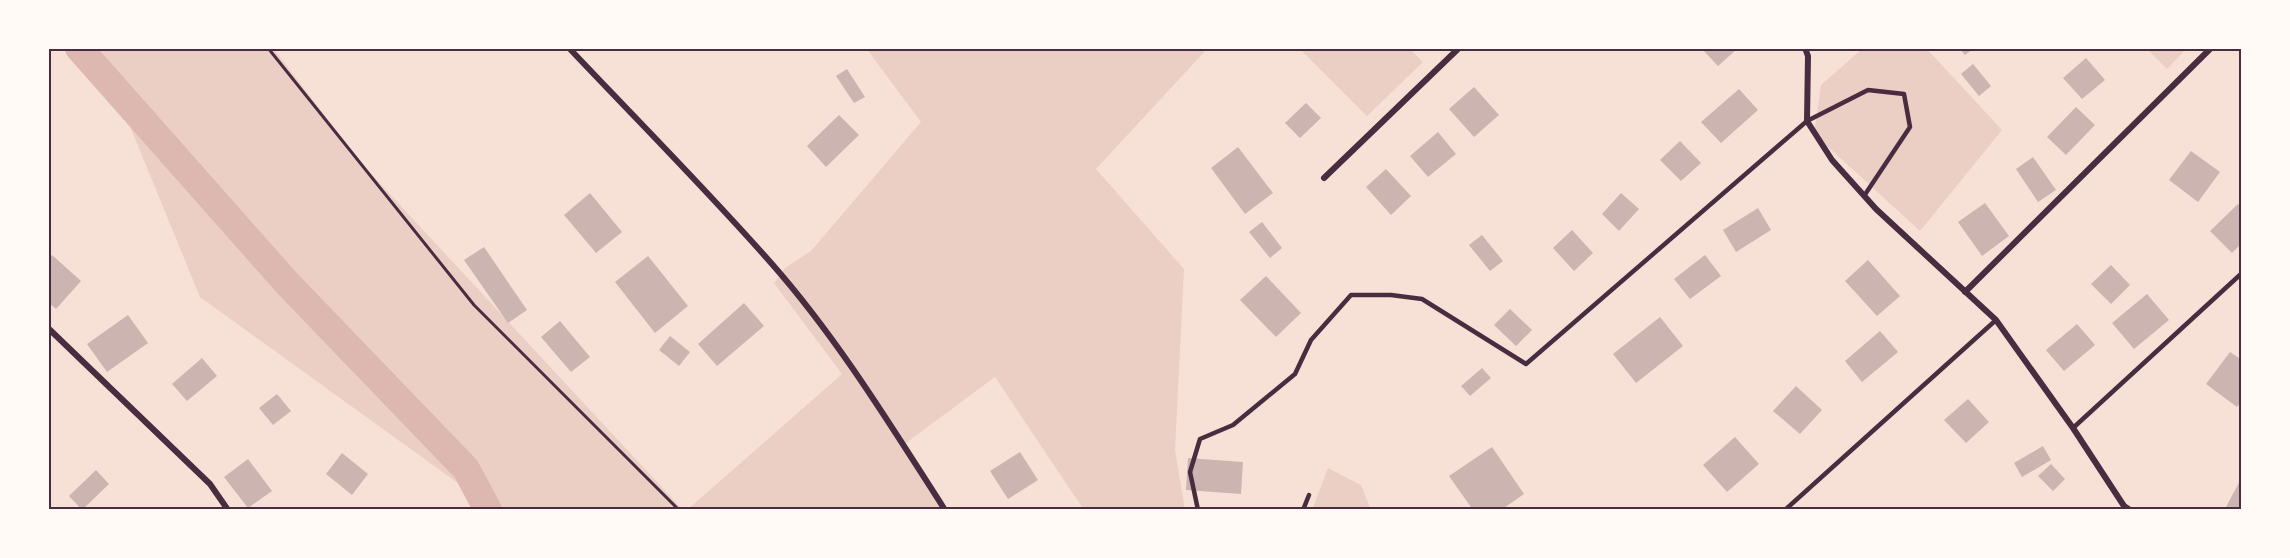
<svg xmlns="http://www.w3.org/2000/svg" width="2290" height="558" font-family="'Source Serif 4',serif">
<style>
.green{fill:#ebcfc5}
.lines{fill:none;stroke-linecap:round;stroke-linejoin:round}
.river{stroke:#dcb8b0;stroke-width:28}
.building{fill:#ccb4b1}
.path{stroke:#4a2c40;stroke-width:3}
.service{stroke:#4a2c40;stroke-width:4.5}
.minor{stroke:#4a2c40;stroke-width:6}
.neatline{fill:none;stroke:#4a2c40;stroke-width:2}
</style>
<rect width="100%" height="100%" fill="#f7e1d7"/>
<g class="green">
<polygon points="74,48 273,48 361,163 683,510 477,510 473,494 200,297 113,85"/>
<polygon points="866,48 1208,48 1096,169 1184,269 1175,450 1185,510 1084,510 995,377 902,446 944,510 687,510 842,374 774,283 785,268 811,251 921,122"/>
<polygon points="1299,48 1409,48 1423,62 1367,116"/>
<polygon points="1863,48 1926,48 2002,130 1920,231 1814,134 1821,85"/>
<polygon points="2146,48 2187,48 2167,69"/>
<polygon points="1328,468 1361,485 1371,510 1312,510"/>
</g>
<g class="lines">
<polyline class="river" points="79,48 286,282 466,469 488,510"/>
</g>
<g class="building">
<polygon points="1701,48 1738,48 1718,66"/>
<polygon points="1959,48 1974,48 1965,55"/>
<polygon points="2086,58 2105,80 2082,99 2063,78"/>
<polygon points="1973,64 1991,86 1979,96 1961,74"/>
<polygon points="847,69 865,97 854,103 836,76"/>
<polygon points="1474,87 1499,115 1474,137 1449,109"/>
<polygon points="1739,89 1758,110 1721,143 1701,122"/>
<polygon points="1306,103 1321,118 1300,138 1285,123"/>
<polygon points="2076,107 2095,125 2066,155 2047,137"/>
<polygon points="839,115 859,135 826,167 807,146"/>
<polygon points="1438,132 1456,154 1428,177 1410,156"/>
<polygon points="1680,141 1701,163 1681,181 1660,160"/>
<polygon points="1238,147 1273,193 1245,214 1211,168"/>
<polygon points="2191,151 2220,172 2198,202 2169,180"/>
<polygon points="2033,157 2056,190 2038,202 2016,169"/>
<polygon points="1386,169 1411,196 1391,215 1366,187"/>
<polygon points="590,193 622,232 596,253 564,215"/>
<polygon points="1621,193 1639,209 1619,231 1602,214"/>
<polygon points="1985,203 2009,236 1982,256 1958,222"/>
<polygon points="2238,204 2242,208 2242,243 2232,253 2210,231"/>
<polygon points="1758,208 1771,230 1736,252 1723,230"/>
<polygon points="1262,222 1282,248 1270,258 1249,232"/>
<polygon points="1572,230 1593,253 1574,271 1553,248"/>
<polygon points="1482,235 1503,261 1490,271 1469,245"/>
<polygon points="484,247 527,310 508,323 464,260"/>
<polygon points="52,255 81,281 56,309 48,302 48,260"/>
<polygon points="1705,255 1721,276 1690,299 1674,279"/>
<polygon points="648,256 688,306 655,333 615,282"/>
<polygon points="1868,260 1900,296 1877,316 1845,281"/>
<polygon points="2111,265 2130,285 2111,304 2091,284"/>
<polygon points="1266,276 1301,313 1276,337 1240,300"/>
<polygon points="2147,294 2169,320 2134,349 2112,323"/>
<polygon points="744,303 764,326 717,366 698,344"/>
<polygon points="1510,309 1532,330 1516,346 1494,325"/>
<polygon points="128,315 148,343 107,372 87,344"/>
<polygon points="1660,317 1683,346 1636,383 1613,354"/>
<polygon points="560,321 590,357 571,372 541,337"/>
<polygon points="2077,324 2095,345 2064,371 2046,350"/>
<polygon points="1880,331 1898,352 1862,382 1845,361"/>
<polygon points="670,336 690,352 679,366 659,350"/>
<polygon points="2230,352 2242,360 2242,401 2237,407 2206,384"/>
<polygon points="202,358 217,376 187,401 172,384"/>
<polygon points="1482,368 1491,378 1470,396 1461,386"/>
<polygon points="1796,386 1822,410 1800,434 1773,411"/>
<polygon points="277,394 291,411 273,425 259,408"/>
<polygon points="1968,399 1989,422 1966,443 1944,420"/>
<polygon points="1735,437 1759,464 1727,492 1703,465"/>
<polygon points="2043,446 2051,460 2022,477 2014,463"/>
<polygon points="1492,447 1524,494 1501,510 1473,510 1449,476"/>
<polygon points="1020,452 1038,480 1008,499 990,471"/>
<polygon points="342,453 368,474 352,495 326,474"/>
<polygon points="1188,458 1243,462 1241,494 1186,490"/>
<polygon points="248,459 272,491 248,508 224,477"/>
<polygon points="2051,464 2065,479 2053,491 2038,476"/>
<polygon points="96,470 109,484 82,510 69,496"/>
<polygon points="2242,477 2242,510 2231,510 2226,507"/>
</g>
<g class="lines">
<polyline class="path" points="268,48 474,305 679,510"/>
<g class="service">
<polyline points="2073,428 2242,273"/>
<polyline points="1198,510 1190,472 1200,439 1233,425 1295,374 1311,340 1351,295 1391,295 1422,299 1526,364 1807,121 1868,90 1904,94 1910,127 1864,196"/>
<polyline points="1303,510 1309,495"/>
<polyline points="1785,510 1996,320"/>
</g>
<g class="minor">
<path d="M569,48C637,120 707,190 772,264C838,339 891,426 945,510"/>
<polyline points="1805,48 1808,56 1807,121 1832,160 1876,209 1996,320 2073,428 2124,506 2130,510"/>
<polyline points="1324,178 1459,48"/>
<polyline points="1965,292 2211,48"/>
<polyline points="48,328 210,484 228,510"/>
</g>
</g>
<rect width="2290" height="558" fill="none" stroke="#fffaf5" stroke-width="99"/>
<rect x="50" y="50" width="2190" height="458" class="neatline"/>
</svg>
